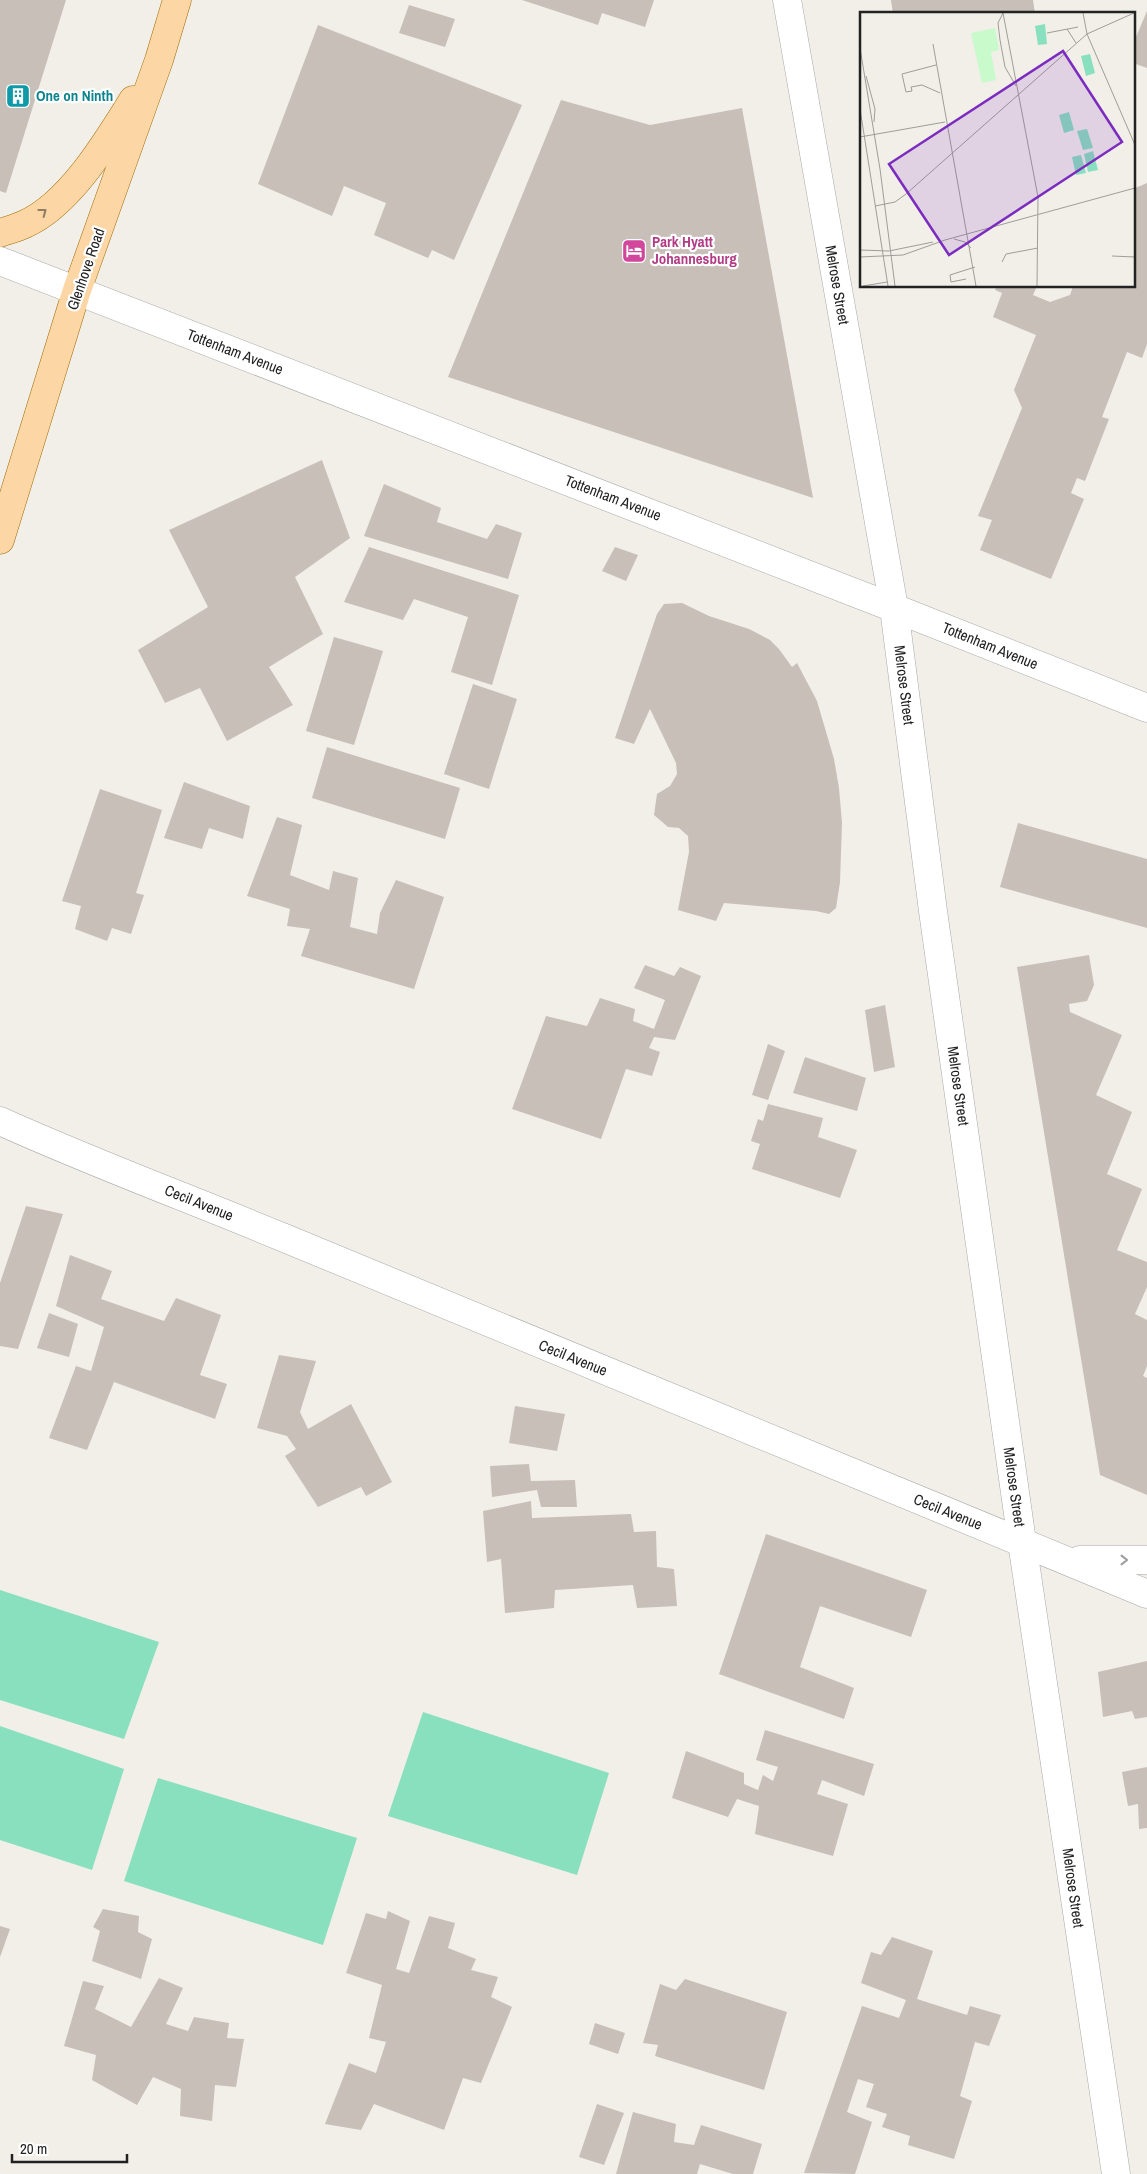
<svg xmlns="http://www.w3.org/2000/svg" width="1147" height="2174" font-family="'Archivo Narrow',sans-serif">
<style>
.pitch{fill:#88e0be}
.building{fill:#c7bfb8}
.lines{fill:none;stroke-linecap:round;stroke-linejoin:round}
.minor-casing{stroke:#a9a9a9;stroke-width:29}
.major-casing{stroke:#a06b00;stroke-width:29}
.minor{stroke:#fff;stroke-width:28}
.major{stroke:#fcd6a4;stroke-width:28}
.oneway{stroke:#8f7c63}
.oneway2{stroke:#9c9c9c}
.labels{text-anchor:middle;stroke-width:4.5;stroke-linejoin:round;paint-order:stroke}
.culture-label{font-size:15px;font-weight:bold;fill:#0d838f;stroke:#fff;text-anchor:start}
.hotel-label{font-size:15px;font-weight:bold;fill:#b23c85;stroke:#fff;text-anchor:start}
.street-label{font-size:15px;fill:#222;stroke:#fff}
.inset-road{fill:none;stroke:#9f9d99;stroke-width:1}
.view{fill:#7b2cbf;fill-opacity:0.15;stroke:#7b2cbf;stroke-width:2.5}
.inset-edge{fill:none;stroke:#222;stroke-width:2.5}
</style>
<rect width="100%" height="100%" fill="#f2efe9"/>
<g class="pitch">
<polygon points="0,1590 159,1642 124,1739 0,1700"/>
<polygon points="423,1712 609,1773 577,1875 388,1816"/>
<polygon points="0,1726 124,1769 92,1870 0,1840"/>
<polygon points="158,1778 357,1838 323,1945 124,1881"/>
</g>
<g class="building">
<polygon points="0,0 66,0 6,193 0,191"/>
<polygon points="522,0 654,0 645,27 602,13 598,25"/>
<polygon points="891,0 1033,0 1035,14 893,14"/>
<polygon points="409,5 455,19 445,47 399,33"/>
<polygon points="1147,11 1147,68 1133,63 1133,44"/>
<polygon points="318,25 522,105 454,260 432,250 428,258 374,235 386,203 344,186 332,216 258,184"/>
<polygon points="561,100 650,125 742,108 813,498 448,377"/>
<polygon points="1147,183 1147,344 1142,358 1127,352 1102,417 1109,419 1085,481 1077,478 1071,493 1084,499 1051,579 980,550 992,520 978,516 1022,408 1014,390 1036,335 993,317 1002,293 995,290 997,286 1037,286 1033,295 1050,302 1070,295 1073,286 1133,286 1133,189"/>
<polygon points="322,460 350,538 295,577 323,634 269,667 293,705 227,741 200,688 165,703 138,650 208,607 169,530"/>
<polygon points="384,484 441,508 437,522 487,539 496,524 522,533 508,579 364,536"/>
<polygon points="369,547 519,595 492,685 451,672 468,617 414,599 403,620 344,602"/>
<polygon points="615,547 638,555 626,581 602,571"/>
<polygon points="682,603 709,616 749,629 770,640 779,649 792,667 797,663 817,701 834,759 839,788 842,823 840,882 836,908 829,914 816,911 724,903 716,921 678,910 689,852 688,836 679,828 668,827 654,815 657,794 670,786 677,774 676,763 650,709 634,744 615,738 657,614 664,604"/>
<polygon points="334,637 383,651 354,745 306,731"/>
<polygon points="473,684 517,699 489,789 444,774"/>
<polygon points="327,747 460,788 445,839 312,798"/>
<polygon points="184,782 250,806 243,839 209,828 202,849 164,838"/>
<polygon points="100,789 162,810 136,893 144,895 131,934 112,928 107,941 75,929 81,906 62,901"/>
<polygon points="277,817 302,825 290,875 329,890 333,871 358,878 350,927 377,934 380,913 396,880 444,897 414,989 301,956 310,929 287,926 290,909 247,896"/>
<polygon points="1018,823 1147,859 1147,928 1000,887"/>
<polygon points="1089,955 1094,985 1087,1001 1069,1004 1070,1012 1122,1035 1096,1095 1132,1112 1107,1174 1142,1189 1117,1250 1147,1262 1147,1287 1135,1314 1147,1320 1147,1366 1143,1376 1147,1378 1147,1495 1100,1475 1017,967"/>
<polygon points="645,965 674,976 680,967 701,976 675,1040 654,1037 649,1048 660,1052 652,1076 626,1069 601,1139 512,1109 546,1016 587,1026 600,998 635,1009 633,1021 654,1029 665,1000 634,988"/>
<polygon points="885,1005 895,1067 874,1072 865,1010"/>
<polygon points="768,1044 785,1051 768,1100 752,1095"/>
<polygon points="805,1057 866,1078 857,1111 793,1093"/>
<polygon points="768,1104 823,1118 818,1137 857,1150 840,1198 752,1169 760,1144 751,1141 758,1119 763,1121"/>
<polygon points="26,1206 63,1214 18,1349 0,1346 0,1283"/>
<polygon points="70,1255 112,1271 101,1299 164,1321 176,1298 221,1315 200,1375 227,1384 215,1419 114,1382 87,1450 49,1438 76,1366 91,1371 104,1327 56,1306"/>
<polygon points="49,1313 78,1324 69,1357 37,1348"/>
<polygon points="279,1355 316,1361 300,1412 308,1429 351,1404 392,1482 366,1496 361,1487 318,1507 285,1456 296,1449 287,1436 257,1428"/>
<polygon points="515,1406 565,1414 557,1451 509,1443"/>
<polygon points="529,1464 531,1481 575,1480 577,1507 541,1507 537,1490 492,1497 490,1466"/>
<polygon points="531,1501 532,1518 631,1514 634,1532 656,1531 657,1567 674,1569 677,1606 637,1608 633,1585 555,1590 554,1608 505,1613 501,1559 487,1562 483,1511"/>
<polygon points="766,1534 927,1590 911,1637 820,1606 800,1667 854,1688 844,1719 719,1674"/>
<polygon points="1147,1661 1147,1717 1135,1719 1132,1711 1103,1717 1098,1672"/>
<polygon points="765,1730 874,1764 864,1796 822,1780 817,1794 848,1804 833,1856 755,1834 759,1806 737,1799 728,1817 672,1798 686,1751 744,1773 744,1784 758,1790 763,1775 773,1781 778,1767 756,1760"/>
<polygon points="1147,1767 1147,1828 1139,1829 1138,1804 1128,1806 1122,1772"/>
<polygon points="103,1909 139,1916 138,1932 152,1939 141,1979 92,1961 100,1931 93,1927"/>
<polygon points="388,1911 410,1921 396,1969 409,1973 429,1916 455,1923 448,1948 476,1959 471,1970 498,1977 491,1997 512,2007 481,2083 463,2078 444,2130 374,2104 361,2130 325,2124 349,2063 376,2073 386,2042 369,2038 382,1985 346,1973 366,1913 386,1919"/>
<polygon points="0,1926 10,1929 0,1957"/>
<polygon points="892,1937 933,1951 917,1999 967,2015 970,2006 1001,2015 989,2046 975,2042 960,2096 972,2101 954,2159 908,2145 910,2136 882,2127 887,2114 866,2107 874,2084 858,2079 847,2112 872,2122 855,2174 804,2173 862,2006 899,2018 906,2000 861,1983 871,1952 881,1955"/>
<polygon points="159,1978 183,1988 166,2024 188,2031 194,2017 229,2023 227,2038 244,2039 236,2087 215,2085 212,2121 180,2116 181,2089 153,2077 137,2105 92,2080 96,2055 64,2046 83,1981 104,1986 95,2009 131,2027"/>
<polygon points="685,1979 787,2012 764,2090 655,2056 658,2045 643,2043 660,1984 676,1990"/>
<polygon points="595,2023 625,2033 618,2054 589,2044"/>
<polygon points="597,2104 624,2113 604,2165 579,2157"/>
<polygon points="633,2112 676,2124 674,2142 694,2145 701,2125 762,2144 753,2174 733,2174 700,2164 697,2174 616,2174"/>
</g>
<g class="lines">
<defs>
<g id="minor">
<polyline points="787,0 894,608 933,911 1022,1542 1116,2174"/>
<polyline points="0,261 894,608 1147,708"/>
<path d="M0,1121C93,1163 188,1198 282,1237C570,1358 859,1474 1147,1594"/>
<polyline points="1080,1560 1147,1560"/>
</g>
<g id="major">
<path d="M0,233C8,230 17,228 25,224C70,204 108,140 133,100"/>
<polyline points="0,540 77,290 159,60 177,0"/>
</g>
</defs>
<use href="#minor" class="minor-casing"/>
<use href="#major" class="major-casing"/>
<use href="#minor" class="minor"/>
<use href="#major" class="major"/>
</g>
<defs><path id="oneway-chevron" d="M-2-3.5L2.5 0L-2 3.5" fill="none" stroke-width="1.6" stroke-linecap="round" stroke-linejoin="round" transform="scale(1.25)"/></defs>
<use class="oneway" href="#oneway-chevron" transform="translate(43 212) rotate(-37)"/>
<use class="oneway2" href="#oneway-chevron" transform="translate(1124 1560)"/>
<defs>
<symbol id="building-square" viewBox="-11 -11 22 22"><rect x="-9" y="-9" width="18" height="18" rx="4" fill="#0f9aa8" stroke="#fff"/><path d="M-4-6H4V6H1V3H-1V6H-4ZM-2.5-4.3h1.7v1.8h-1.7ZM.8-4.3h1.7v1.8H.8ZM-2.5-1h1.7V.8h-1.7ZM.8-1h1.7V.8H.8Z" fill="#fff"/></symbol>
<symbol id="hotel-square" viewBox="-11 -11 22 22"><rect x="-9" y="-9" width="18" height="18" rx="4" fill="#d1479c" stroke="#fff"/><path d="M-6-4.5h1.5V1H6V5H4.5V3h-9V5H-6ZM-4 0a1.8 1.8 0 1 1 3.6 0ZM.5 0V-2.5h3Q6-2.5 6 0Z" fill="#fff"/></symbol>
</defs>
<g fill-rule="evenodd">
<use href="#building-square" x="4" y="82" width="28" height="28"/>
<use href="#hotel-square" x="620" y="237" width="28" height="28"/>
</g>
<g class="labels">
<g class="culture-label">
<text x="36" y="101">One on Ninth</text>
</g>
<g class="hotel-label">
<text x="652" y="247">Park Hyatt<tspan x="652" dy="17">Johannesburg</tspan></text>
</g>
<g class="street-label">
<text transform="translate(86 269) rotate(-71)" y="5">Glenhove Road</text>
<text transform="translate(837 285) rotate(80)" y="5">Melrose Street</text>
<text transform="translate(235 352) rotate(21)" y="5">Tottenham Avenue</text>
<text transform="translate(613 498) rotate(21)" y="5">Tottenham Avenue</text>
<text transform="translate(990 646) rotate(22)" y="5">Tottenham Avenue</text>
<text transform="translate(904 685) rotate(83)" y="5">Melrose Street</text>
<text transform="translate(958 1086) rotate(82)" y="5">Melrose Street</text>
<text transform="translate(199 1203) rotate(22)" y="5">Cecil Avenue</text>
<text transform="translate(573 1358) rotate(22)" y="5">Cecil Avenue</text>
<text transform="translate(1014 1487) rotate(82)" y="5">Melrose Street</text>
<text transform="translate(948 1512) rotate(22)" y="5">Cecil Avenue</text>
<text transform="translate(1073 1888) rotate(82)" y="5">Melrose Street</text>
</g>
</g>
<g transform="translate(860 12)">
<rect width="275" height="275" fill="#f2efe9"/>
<path d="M135,16L139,38L131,40L136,68L122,71L111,21Z" fill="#c8facc"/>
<path d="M185,12L187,32L178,33L175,14ZM230,42L235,61L226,64L221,44ZM209,100L214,118L204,121L199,103ZM227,117L233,136L223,138L217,119ZM233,139L238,158L228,160L224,142ZM221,143L226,161L216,163L212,145Z" fill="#88e0be"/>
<path class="inset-road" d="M143,1L178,185L177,274M143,1L138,11L140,28L145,55L156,74M223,1L227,22L275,133M207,17L216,31M187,21L218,15M73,32L116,274M0,36L20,157L35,274M76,53L42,62L46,80L52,79L51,75L62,73L80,81M6,64L15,97L14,110M0,97L28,274M0,125L85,110M15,194L35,190L46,182L227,22L274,1M94,227L105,230L111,236M0,238L29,239L73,230M252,244L275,245M0,245L43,243L85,228L275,176M142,250L146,242L178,236M106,267L91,270L90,263L115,255M3,274L27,270"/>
<path class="view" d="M203,39L262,130L89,243L29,152Z"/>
<rect width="275" height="275" class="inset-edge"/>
</g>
<path d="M12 2154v8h115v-8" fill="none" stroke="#222222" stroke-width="2.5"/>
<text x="20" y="2154" font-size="15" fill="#222222" stroke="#ffffff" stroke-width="4" paint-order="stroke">20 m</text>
</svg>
